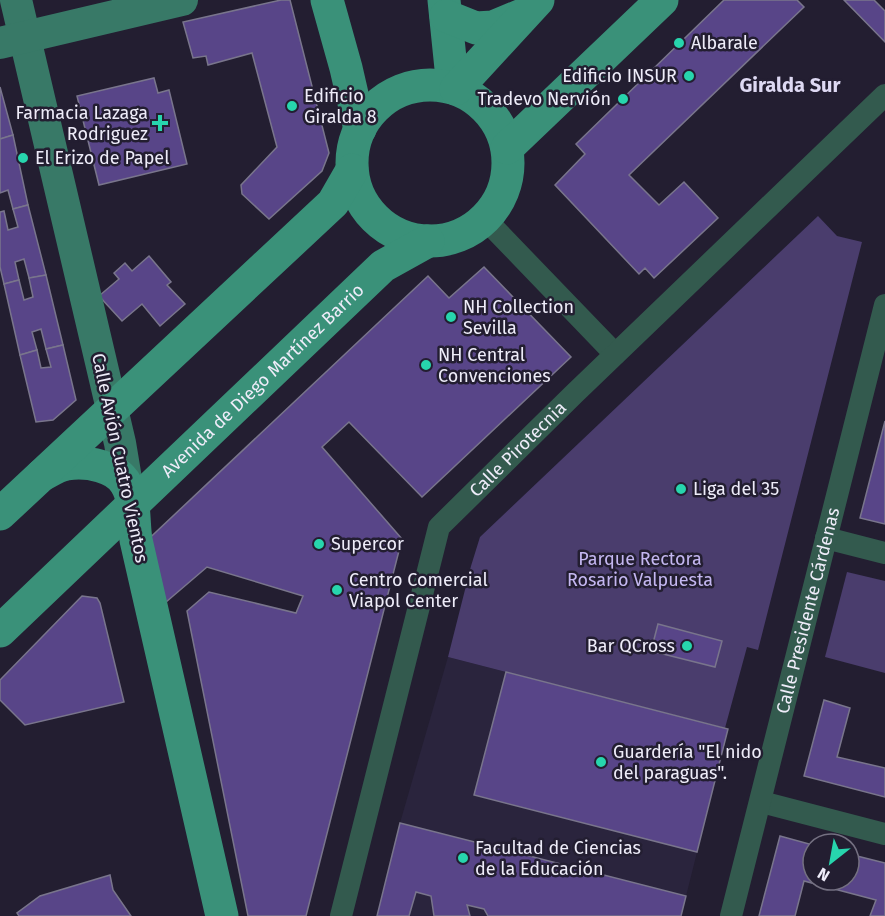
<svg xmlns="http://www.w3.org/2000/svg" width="885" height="916" font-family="'Fira Sans',sans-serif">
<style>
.built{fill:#2a243d}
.green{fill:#4a3d6d}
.building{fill:#584588;stroke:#79758c;stroke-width:1.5}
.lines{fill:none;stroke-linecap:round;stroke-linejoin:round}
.street{stroke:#335a4e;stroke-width:22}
.secondary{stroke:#387967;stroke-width:32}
.primary{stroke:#3a9179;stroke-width:33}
.poi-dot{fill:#27d5ad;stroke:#231e31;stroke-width:2}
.labels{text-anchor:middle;stroke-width:5;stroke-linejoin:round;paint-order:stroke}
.poi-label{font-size:18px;fill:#eeecf9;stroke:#231e31;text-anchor:start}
.street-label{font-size:18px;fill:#eeecf9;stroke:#231e31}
.park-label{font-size:18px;fill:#c4b7f1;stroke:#231e31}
.neighbourhood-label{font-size:20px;font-weight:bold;fill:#ded9f3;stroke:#231e31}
</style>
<rect width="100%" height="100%" fill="#231e31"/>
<polygon class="built" points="448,657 728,729 681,916 377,916 400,823"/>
<g class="green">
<polygon points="818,216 837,236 862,242 758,650 747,647 725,728 448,657 471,566 480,537"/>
<polygon points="847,572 885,581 885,673 825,657"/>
</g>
<g class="building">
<polygon points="281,0 290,0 329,153 322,171 269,219 242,194 241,185 277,147 252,53 208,65 206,56 193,58 183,22"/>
<polygon points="724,0 797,0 804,7 629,175 659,205 684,182 718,218 654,278 645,268 639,274 555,185 585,154 576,144"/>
<polygon points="844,0 874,0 885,11 885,42"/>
<polygon points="154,78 158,93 169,90 187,164 99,185 77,96"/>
<polygon points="0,87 13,135 0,139"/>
<polygon points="13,135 28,205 13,209 8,190 0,193 0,139"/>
<polygon points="28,205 46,275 29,278 24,259 15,262 19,280 4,284 0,267 0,212 4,211 8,230 18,227 13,209"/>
<polygon points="149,256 171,282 167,285 185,304 160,326 142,304 122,321 99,296 119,279 114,273 125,263 132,271"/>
<polygon points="484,267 571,357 422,497 349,422 322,447 402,539 306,916 248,916 187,611 209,592 296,613 303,596 207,567 159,608 139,548 428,276 449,298"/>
<polygon points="46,275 63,345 46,349 41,329 32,332 37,350 20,355 4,284 19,280 24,300 33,297 29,278"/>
<polygon points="63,345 76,400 53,420 36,422 20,355 37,350 41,368 51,367 46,349"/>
<polygon points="885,421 885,524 860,518"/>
<polygon points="82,596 97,598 100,603 124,702 25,725 0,700 0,680"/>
<polygon points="658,624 722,641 715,667 651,651"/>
<polygon points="506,672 728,729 697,852 474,795"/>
<polygon points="824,700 850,708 837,757 885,768 885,797 804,776"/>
<polygon points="400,823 686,896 681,916 488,916 484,909 467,905 470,916 434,916 431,896 416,892 409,916 377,916"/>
<polygon points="780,836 813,845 813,880 849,880 849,854 885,863 885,916 870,916 876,900 804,881 795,916 759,916"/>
<polygon points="110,875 113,890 131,916 19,916 17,913 40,896"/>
</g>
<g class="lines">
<g class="street">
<polyline points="485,219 615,354"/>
<polyline points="826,538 885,553"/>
<polyline points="761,802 885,834"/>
<path id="s1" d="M341,916L439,527L574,394L885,95"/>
<path id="s2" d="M731,916L885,305"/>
</g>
<g class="secondary">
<polyline points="16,0 120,443 127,485"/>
<polyline points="0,43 182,0"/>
</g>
<g class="primary">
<polyline points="327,0 346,68 360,129"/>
<polyline points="444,0 453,88"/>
<polyline points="446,16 476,28 493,27 522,15"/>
<circle cx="430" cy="163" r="78"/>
<polyline points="456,89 538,0"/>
<polyline points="507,148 662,0"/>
<path d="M42,475C50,471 58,465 67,464C87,461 116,466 126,484C136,500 133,522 136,540L222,916"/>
<polyline points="0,514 333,203 352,170"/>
<path id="s3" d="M0,631L383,266L428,241"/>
</g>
</g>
<g class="poi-dot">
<circle cx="679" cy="43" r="6"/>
<circle cx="689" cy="76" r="6"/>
<circle cx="623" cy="99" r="6"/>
<circle cx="292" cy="106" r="6"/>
<path d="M157 114h6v6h6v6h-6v6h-6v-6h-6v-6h6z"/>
<circle cx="23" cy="158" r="6"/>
<circle cx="451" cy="317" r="6"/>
<circle cx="426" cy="365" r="6"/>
<circle cx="681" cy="489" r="6"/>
<circle cx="319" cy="544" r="6"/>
<circle cx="337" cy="590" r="6"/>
<circle cx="687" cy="646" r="6"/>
<circle cx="601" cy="762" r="6"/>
<circle cx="463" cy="858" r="6"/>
</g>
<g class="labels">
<g class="poi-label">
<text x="691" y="49">Albarale</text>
<text x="677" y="82" text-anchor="end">Edificio INSUR</text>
<text x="304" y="102">Edificio<tspan x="304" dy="21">Giralda 8</tspan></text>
<text x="611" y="105" text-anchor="end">Tradevo Nervión</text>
<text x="148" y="119" text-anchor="end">Farmacia Lazaga<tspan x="148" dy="21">Rodriguez</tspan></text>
<text x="35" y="164">El Erizo de Papel</text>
<text x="463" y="313">NH Collection<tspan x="463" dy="21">Sevilla</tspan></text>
<text x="438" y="361">NH Central<tspan x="438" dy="21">Convenciones</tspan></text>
<text x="693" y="495">Liga del 35</text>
<text x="331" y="550">Supercor</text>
<text x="349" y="586">Centro Comercial<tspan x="349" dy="21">Viapol Center</tspan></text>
<text x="675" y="652" text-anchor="end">Bar QCross</text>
<text x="613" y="758">Guardería "El nido<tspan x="613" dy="21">del paraguas".</tspan></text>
<text x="475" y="854">Facultad de Ciencias<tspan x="475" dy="21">de la Educación</tspan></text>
</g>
<g class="street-label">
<text dy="6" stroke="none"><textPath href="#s3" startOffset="363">Avenida de Diego Martínez Barrio</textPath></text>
<text dy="6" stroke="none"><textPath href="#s1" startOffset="512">Calle Pirotecnia</textPath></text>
<text transform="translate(120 458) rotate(78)" y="6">Calle Avión Cuatro Vientos</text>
<text dy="6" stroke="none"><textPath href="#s2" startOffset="315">Calle Presidente Cárdenas</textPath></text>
</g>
<g class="park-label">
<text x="640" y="565">Parque Rectora<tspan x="640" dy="21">Rosario Valpuesta</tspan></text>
</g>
<g class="neighbourhood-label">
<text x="790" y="92">Giralda Sur</text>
</g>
</g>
<g transform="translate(831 862) rotate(211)"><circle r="28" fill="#231e31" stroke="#747081" stroke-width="1.5"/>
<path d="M0-4.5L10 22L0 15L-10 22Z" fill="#27d5ad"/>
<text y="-9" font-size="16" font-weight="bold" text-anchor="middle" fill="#eeecf9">N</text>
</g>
</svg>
